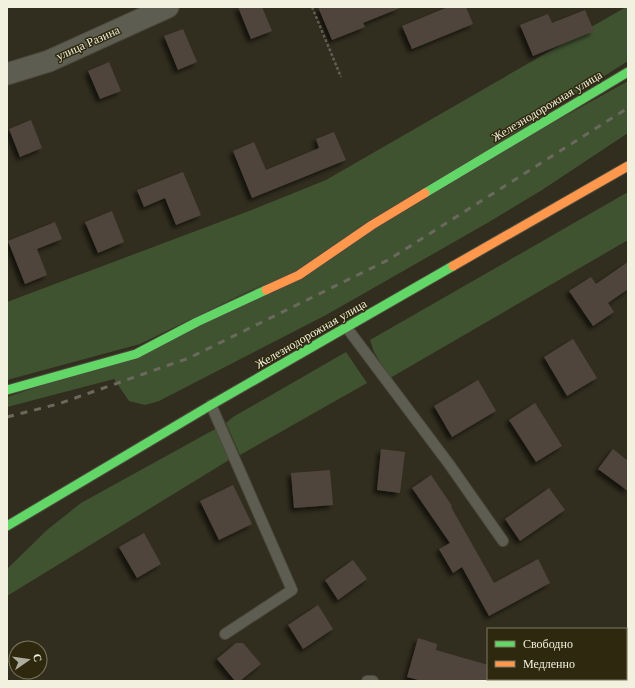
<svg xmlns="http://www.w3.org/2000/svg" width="635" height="688" font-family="'Libre Baskerville',serif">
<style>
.green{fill:#405330}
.building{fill:#50453c;filter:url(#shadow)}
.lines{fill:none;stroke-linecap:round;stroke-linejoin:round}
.lane-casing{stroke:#4c4a3d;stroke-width:12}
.street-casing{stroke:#4c4a3d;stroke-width:23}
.fast-casing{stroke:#4c4a3d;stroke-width:11}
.slow-casing{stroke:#4c4a3d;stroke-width:11}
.path{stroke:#605e54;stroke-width:2.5;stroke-dasharray:3 2;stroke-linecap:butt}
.lane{stroke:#5e5d51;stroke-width:10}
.street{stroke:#5e5d51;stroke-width:21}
.fast{stroke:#63d668;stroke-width:9}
.slow{stroke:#ff974d;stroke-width:9}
.rail{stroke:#6b695e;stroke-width:3;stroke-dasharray:7 7;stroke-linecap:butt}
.labels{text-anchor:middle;stroke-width:3;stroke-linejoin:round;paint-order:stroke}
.street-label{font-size:12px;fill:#f2f0df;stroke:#2e290e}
</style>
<defs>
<filter id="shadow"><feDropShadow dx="-3.5" dy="3.5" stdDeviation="2" flood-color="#0009"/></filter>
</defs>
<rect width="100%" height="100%" fill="#312e1f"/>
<g class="green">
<polygon points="626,7 628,7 628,61 319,257 140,344 7,380 7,302 249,211 326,180"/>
<polygon points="628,81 628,133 542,190 489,222 326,315 159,401 145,405 129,401 114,379 7,407 7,397 137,354"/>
<polygon points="628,192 628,240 390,378 374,352 370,340"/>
<polygon points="346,352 367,383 240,455 226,423 233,417"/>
<polygon points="217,428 229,460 7,596 7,569 47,530 81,503"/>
</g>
<g class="building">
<polygon points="238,7 262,7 272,31 251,39"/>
<polygon points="318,7 400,7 400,8 363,23 365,27 332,40"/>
<polygon points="448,7 466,7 473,24 412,49 402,26"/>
<polygon points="585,10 594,31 533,56 520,25 548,14 552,23"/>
<polygon points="183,29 197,62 178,70 164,36"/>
<polygon points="109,62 121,91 100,99 88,71"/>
<polygon points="31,120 42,148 20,157 9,129"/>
<polygon points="334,132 346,160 252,198 233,151 254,142 266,170 319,148 316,139"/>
<polygon points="183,172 201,215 176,225 165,198 144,207 137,190"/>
<polygon points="112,211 124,242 98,253 85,222"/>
<polygon points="55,222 62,239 37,249 47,275 25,284 8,241"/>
<polygon points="628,262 628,289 608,303 614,312 593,326 569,291 591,277 596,284"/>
<polygon points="573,339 597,378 567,396 544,357"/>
<polygon points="478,380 496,411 452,437 434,406"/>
<polygon points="535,403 562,446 536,462 509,420"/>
<polygon points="381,449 405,452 400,493 377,490"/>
<polygon points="613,449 628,461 628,491 598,469"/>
<polygon points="330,470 333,505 294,508 291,473"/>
<polygon points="431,475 452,506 451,507 494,583 538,559 550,583 489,616 462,567 453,573 439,549 450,543 412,488"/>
<polygon points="233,485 252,524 219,540 200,501"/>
<polygon points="549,488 565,510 520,541 505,519"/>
<polygon points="144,533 161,564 137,578 119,547"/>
<polygon points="353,560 367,579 338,600 325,580"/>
<polygon points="318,605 333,629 303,649 288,625"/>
<polygon points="418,638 437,644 436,650 488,665 488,681 422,681 407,677"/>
<polygon points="236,643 243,643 261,664 240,681 235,681 217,659"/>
</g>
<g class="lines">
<defs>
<g id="lane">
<polyline points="347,328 449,464 503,541"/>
<polyline points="211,405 292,590 225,634"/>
<polyline points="367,681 373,681"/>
</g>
<polyline id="street" points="7,74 49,61 168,7"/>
<g id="fast">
<polyline points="425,193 628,72"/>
<polyline points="7,390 136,354 197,322 266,290"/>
<polyline points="7,526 211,405 453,266"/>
</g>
<g id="slow">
<polyline points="453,266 628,166"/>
<polyline points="266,290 299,275 372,225 425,193"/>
</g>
</defs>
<use href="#lane" class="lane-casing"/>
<use href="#street" class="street-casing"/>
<use href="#fast" class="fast-casing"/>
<use href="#slow" class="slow-casing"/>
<polyline class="path" points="312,7 341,77"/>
<use href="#lane" class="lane"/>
<use href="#street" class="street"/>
<use href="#fast" class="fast"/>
<use href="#slow" class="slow"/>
<polyline class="rail" points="7,417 58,404 189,358 388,260 628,108"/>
</g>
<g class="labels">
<g class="street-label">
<text transform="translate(88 43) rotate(-24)" y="4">улица Разина</text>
<text transform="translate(547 106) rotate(-31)" y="4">Железнодорожная улица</text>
<text transform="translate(311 334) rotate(-30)" y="4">Железнодорожная улица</text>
</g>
</g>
<rect width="635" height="688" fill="none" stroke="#f2f0df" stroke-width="16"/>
<rect x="487" y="628" width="140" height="52" fill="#2e290e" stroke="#7c7962"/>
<rect x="495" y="641" width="20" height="6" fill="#63d668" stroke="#7c7962"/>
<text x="523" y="648" font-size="12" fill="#f2f0df">Свободно</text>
<rect x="495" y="661" width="20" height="6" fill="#ff974d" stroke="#7c7962"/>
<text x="523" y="668" font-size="12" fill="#f2f0df">Медленно</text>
<g transform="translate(28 660) rotate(77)"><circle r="19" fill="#2e290e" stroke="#7c7962"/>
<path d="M0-3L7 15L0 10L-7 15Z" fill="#aeac9c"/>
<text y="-6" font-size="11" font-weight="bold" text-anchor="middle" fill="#f2f0df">С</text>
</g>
</svg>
